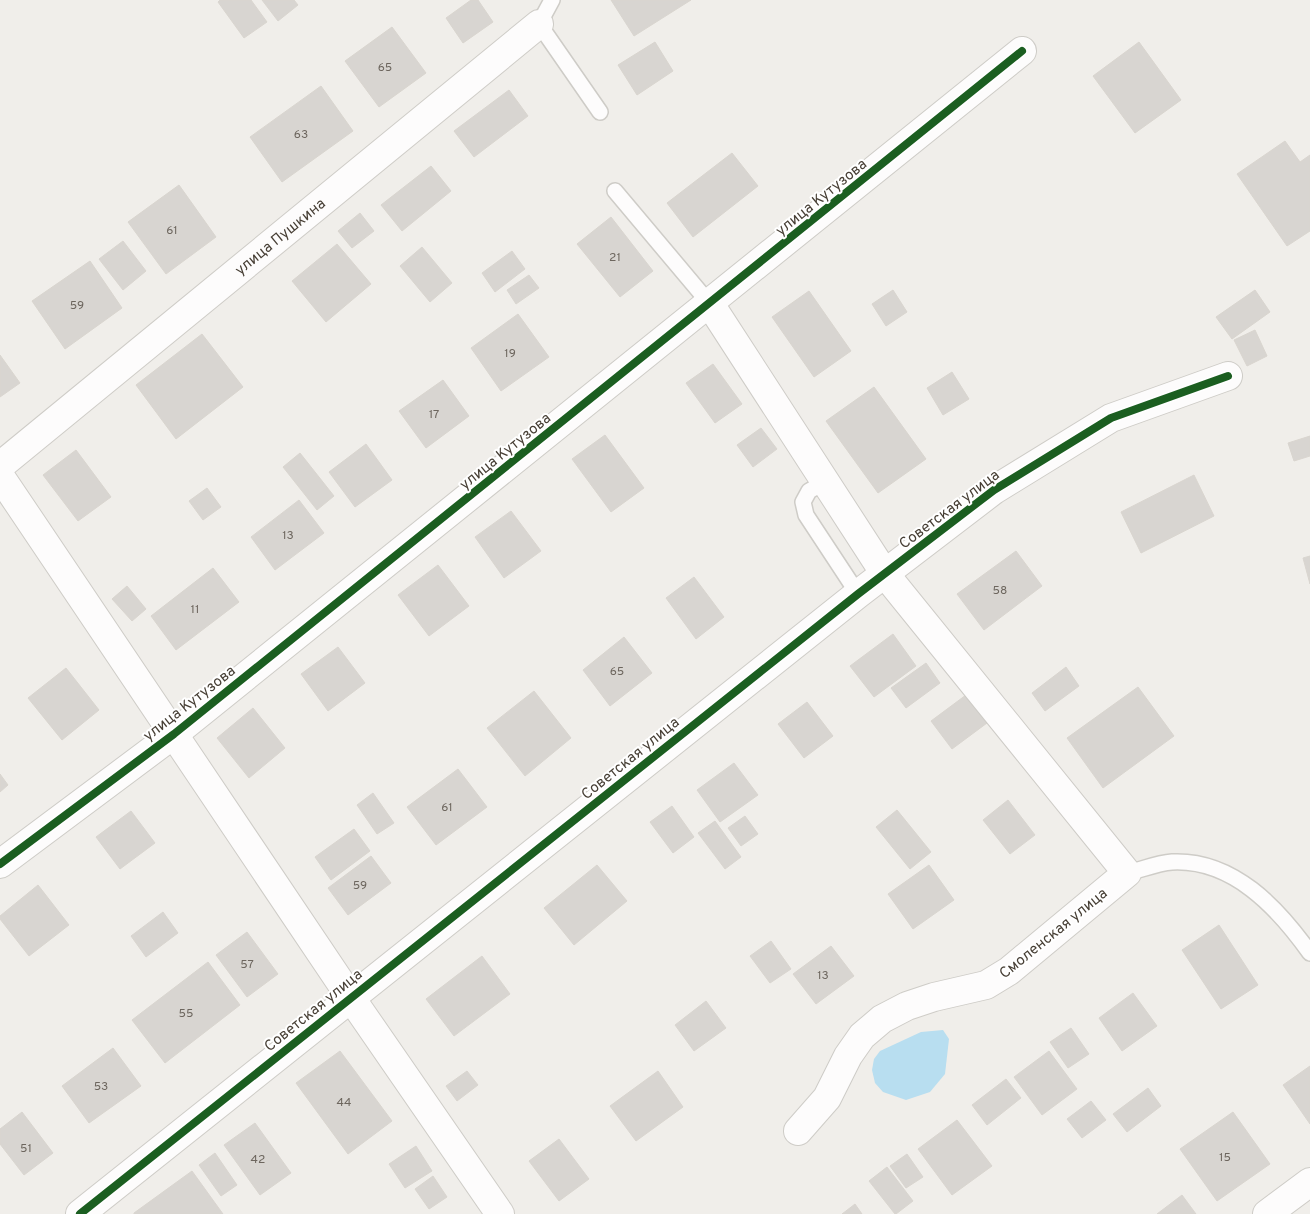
<svg xmlns="http://www.w3.org/2000/svg" width="1310" height="1214" font-family="Overpass,sans-serif">
<style>
.water{fill:#b8def0}
.building{fill:#d8d5d1;stroke:#d9d5cf}
.lines{fill:none;stroke-linecap:round;stroke-linejoin:round}
.service-casing{stroke:#ceccc7;stroke-width:18}
.minor-casing{stroke:#ceccc7;stroke-width:30}
.service{stroke:#fdfcfc;stroke-width:15}
.minor{stroke:#fdfcfc;stroke-width:28}
.cycleway-casing{stroke:#fff;stroke-width:11}
.cycleway{stroke:#1b5e20;stroke-width:8}
.labels{text-anchor:middle;stroke-width:4;stroke-linejoin:round;paint-order:stroke}
.number-label{font-size:12px;fill:#6d665e}
.street-label{font-size:15px;fill:#473f35;stroke:#fff}
</style>
<rect width="100%" height="100%" fill="#f0eeea"/>
<polygon class="water" points="943,1030 949,1039 945,1074 930,1092 906,1100 883,1092 875,1083 872,1070 874,1059 880,1051 921,1032"/>
<g class="building">
<polygon points="220,0 251,0 267,22 244,38 218,2"/>
<polygon points="262,0 294,0 298,5 278,21"/>
<polygon points="471,0 478,0 493,22 463,43 446,18"/>
<polygon points="611,0 691,0 634,36"/>
<polygon points="392,27 426,73 379,107 345,61"/>
<polygon points="655,42 673,71 637,95 618,65"/>
<polygon points="1139,42 1181,100 1135,133 1093,76"/>
<polygon points="321,86 353,131 282,182 250,137"/>
<polygon points="509,90 528,116 474,157 454,131"/>
<polygon points="1285,141 1300,162 1310,155 1310,231 1287,246 1237,174"/>
<polygon points="732,153 758,186 693,237 667,203"/>
<polygon points="431,166 451,191 402,231 381,205"/>
<polygon points="179,185 216,237 166,274 128,222"/>
<polygon points="360,213 374,231 352,248 338,231"/>
<polygon points="611,217 653,271 620,297 577,244"/>
<polygon points="123,241 146,271 123,290 99,259"/>
<polygon points="337,244 371,284 326,322 292,281"/>
<polygon points="422,247 452,283 430,302 400,266"/>
<polygon points="512,251 525,269 495,292 482,273"/>
<polygon points="90,261 122,308 65,349 32,301"/>
<polygon points="529,275 539,288 516,304 507,290"/>
<polygon points="893,290 907,312 886,326 872,304"/>
<polygon points="1255,290 1270,312 1232,339 1216,317"/>
<polygon points="809,291 851,351 814,377 772,317"/>
<polygon points="518,314 549,357 501,391 471,348"/>
<polygon points="1255,330 1267,356 1247,366 1234,340"/>
<polygon points="202,334 243,387 176,439 136,385"/>
<polygon points="0,355 20,383 0,397"/>
<polygon points="713,364 742,404 715,423 686,383"/>
<polygon points="952,372 969,399 943,415 927,388"/>
<polygon points="443,380 469,416 426,448 399,411"/>
<polygon points="874,387 926,459 878,493 826,421"/>
<polygon points="761,428 777,449 753,467 737,445"/>
<polygon points="605,435 644,488 611,512 572,459"/>
<polygon points="1310,436 1310,456 1294,461 1288,443"/>
<polygon points="366,444 392,480 355,507 329,472"/>
<polygon points="76,450 111,497 78,521 43,475"/>
<polygon points="300,453 334,496 317,510 283,467"/>
<polygon points="1194,475 1214,516 1141,553 1121,512"/>
<polygon points="207,488 221,507 203,520 189,501"/>
<polygon points="299,500 324,533 275,570 251,537"/>
<polygon points="511,511 541,551 504,578 475,537"/>
<polygon points="1016,551 1042,586 984,630 957,594"/>
<polygon points="1310,556 1310,584 1303,558"/>
<polygon points="438,565 469,606 429,636 398,595"/>
<polygon points="213,568 239,602 176,650 151,616"/>
<polygon points="694,577 724,617 696,639 666,598"/>
<polygon points="127,586 146,609 132,621 112,599"/>
<polygon points="893,634 916,666 874,697 850,666"/>
<polygon points="624,637 652,673 610,706 583,670"/>
<polygon points="338,647 365,683 328,711 301,674"/>
<polygon points="926,663 940,683 906,708 891,688"/>
<polygon points="1066,667 1079,686 1045,711 1032,693"/>
<polygon points="66,668 99,710 62,740 28,698"/>
<polygon points="1138,687 1174,736 1103,788 1067,738"/>
<polygon points="534,691 571,738 525,776 487,728"/>
<polygon points="966,695 987,723 952,749 931,721"/>
<polygon points="807,702 833,736 804,758 778,724"/>
<polygon points="253,708 285,748 249,778 217,738"/>
<polygon points="734,763 758,795 720,822 697,790"/>
<polygon points="458,769 487,807 436,845 407,807"/>
<polygon points="0,774 8,785 0,792"/>
<polygon points="373,793 394,823 377,834 357,805"/>
<polygon points="1008,800 1035,835 1010,854 983,820"/>
<polygon points="672,806 694,837 673,853 650,822"/>
<polygon points="897,810 931,852 910,869 876,827"/>
<polygon points="131,811 155,843 120,869 96,837"/>
<polygon points="745,816 758,834 741,846 728,828"/>
<polygon points="715,821 741,857 725,869 698,833"/>
<polygon points="354,829 370,851 331,880 315,857"/>
<polygon points="371,856 391,883 348,915 328,888"/>
<polygon points="597,865 627,901 574,945 544,908"/>
<polygon points="929,865 954,900 913,929 888,894"/>
<polygon points="38,885 69,925 29,956 0,919 0,916"/>
<polygon points="163,912 178,933 146,957 131,936"/>
<polygon points="1219,925 1258,985 1221,1009 1182,950"/>
<polygon points="247,932 278,974 247,997 216,955"/>
<polygon points="771,941 791,969 770,983 750,956"/>
<polygon points="831,946 854,976 816,1004 793,974"/>
<polygon points="482,956 510,994 454,1036 426,999"/>
<polygon points="208,962 240,1005 165,1063 132,1020"/>
<polygon points="1133,993 1157,1026 1122,1051 1099,1018"/>
<polygon points="706,1001 726,1028 694,1051 675,1025"/>
<polygon points="1071,1028 1089,1054 1068,1068 1050,1042"/>
<polygon points="113,1048 141,1086 89,1123 62,1086"/>
<polygon points="340,1051 392,1121 348,1154 296,1083"/>
<polygon points="1049,1051 1077,1089 1042,1115 1014,1077"/>
<polygon points="1310,1066 1310,1124 1283,1085"/>
<polygon points="467,1071 478,1085 457,1101 446,1086"/>
<polygon points="658,1071 683,1107 636,1141 610,1106"/>
<polygon points="1006,1079 1021,1098 987,1125 972,1105"/>
<polygon points="1148,1088 1161,1106 1127,1132 1113,1114"/>
<polygon points="1091,1101 1106,1120 1082,1138 1067,1119"/>
<polygon points="22,1112 53,1153 24,1175 0,1144 0,1129"/>
<polygon points="1233,1112 1270,1164 1217,1201 1180,1149"/>
<polygon points="957,1120 992,1166 952,1195 918,1149"/>
<polygon points="255,1123 291,1173 260,1195 224,1145"/>
<polygon points="559,1139 589,1179 559,1201 529,1161"/>
<polygon points="416,1146 432,1171 405,1188 389,1164"/>
<polygon points="215,1153 237,1185 221,1196 199,1165"/>
<polygon points="907,1154 923,1177 906,1188 890,1166"/>
<polygon points="887,1167 913,1201 896,1214 895,1214 869,1181"/>
<polygon points="192,1171 223,1214 134,1214 134,1213"/>
<polygon points="433,1176 447,1197 429,1209 415,1189"/>
<polygon points="1182,1195 1196,1214 1157,1214"/>
<polygon points="855,1204 862,1214 842,1214"/>
</g>
<g class="lines">
<defs>
<g id="service">
<polyline points="552,0 539,24 600,112"/>
<polyline points="615,191 710,304"/>
<polyline points="825,482 809,491 803,502 806,515 858,594"/>
<path d="M1127,873C1141,870 1157,863 1172,862C1233,859 1278,908 1310,953"/>
</g>
<g id="minor">
<polyline points="710,304 885,574 1127,873 1009,971 986,985 934,997 907,1006 882,1019 862,1036 848,1056 827,1098 798,1131"/>
<path id="s1" d="M0,466L539,24"/>
<polyline points="0,476 351,998 500,1214"/>
<polyline points="0,864 174,734 1022,51"/>
<polyline points="80,1214 858,594 994,490 1111,418 1228,376"/>
<polyline points="1267,1214 1310,1182"/>
</g>
</defs>
<use href="#service" class="service-casing"/>
<use href="#minor" class="minor-casing"/>
<use href="#service" class="service"/>
<use href="#minor" class="minor"/>
<defs>
<g id="cycleway">
<polyline points="0,864 174,734 1022,51"/>
<polyline points="80,1214 858,594 994,490 1111,418 1228,376"/>
</g>
</defs>
<use href="#cycleway" class="cycleway-casing"/>
<use href="#cycleway" class="cycleway"/>
</g>
<g class="labels">
<g class="number-label">
<text x="385" y="71">65</text>
<text x="301" y="138">63</text>
<text x="172" y="234">61</text>
<text x="615" y="261">21</text>
<text x="77" y="309">59</text>
<text x="510" y="357">19</text>
<text x="434" y="418">17</text>
<text x="288" y="539">13</text>
<text x="1000" y="594">58</text>
<text x="195" y="613">11</text>
<text x="617" y="675">65</text>
<text x="447" y="811">61</text>
<text x="360" y="889">59</text>
<text x="247" y="968">57</text>
<text x="823" y="979">13</text>
<text x="186" y="1017">55</text>
<text x="101" y="1090">53</text>
<text x="344" y="1106">44</text>
<text x="26" y="1152">51</text>
<text x="1225" y="1161">15</text>
<text x="258" y="1163">42</text>
</g>
<g class="street-label">
<text transform="translate(821 197) rotate(-39)" y="5">улица Кутузова</text>
<text dy="5" stroke="none"><textPath href="#s1" startOffset="362">улица Пушкина</textPath></text>
<text transform="translate(505 451) rotate(-39)" y="5">улица Кутузова</text>
<text transform="translate(949 509) rotate(-37)" y="5">Советская улица</text>
<text transform="translate(189 703) rotate(-38)" y="5">улица Кутузова</text>
<text transform="translate(630 758) rotate(-39)" y="5">Советская улица</text>
<text transform="translate(1053 933) rotate(-39)" y="5">Смоленская улица</text>
<text transform="translate(313 1010) rotate(-39)" y="5">Советская улица</text>
</g>
</g>
</svg>
